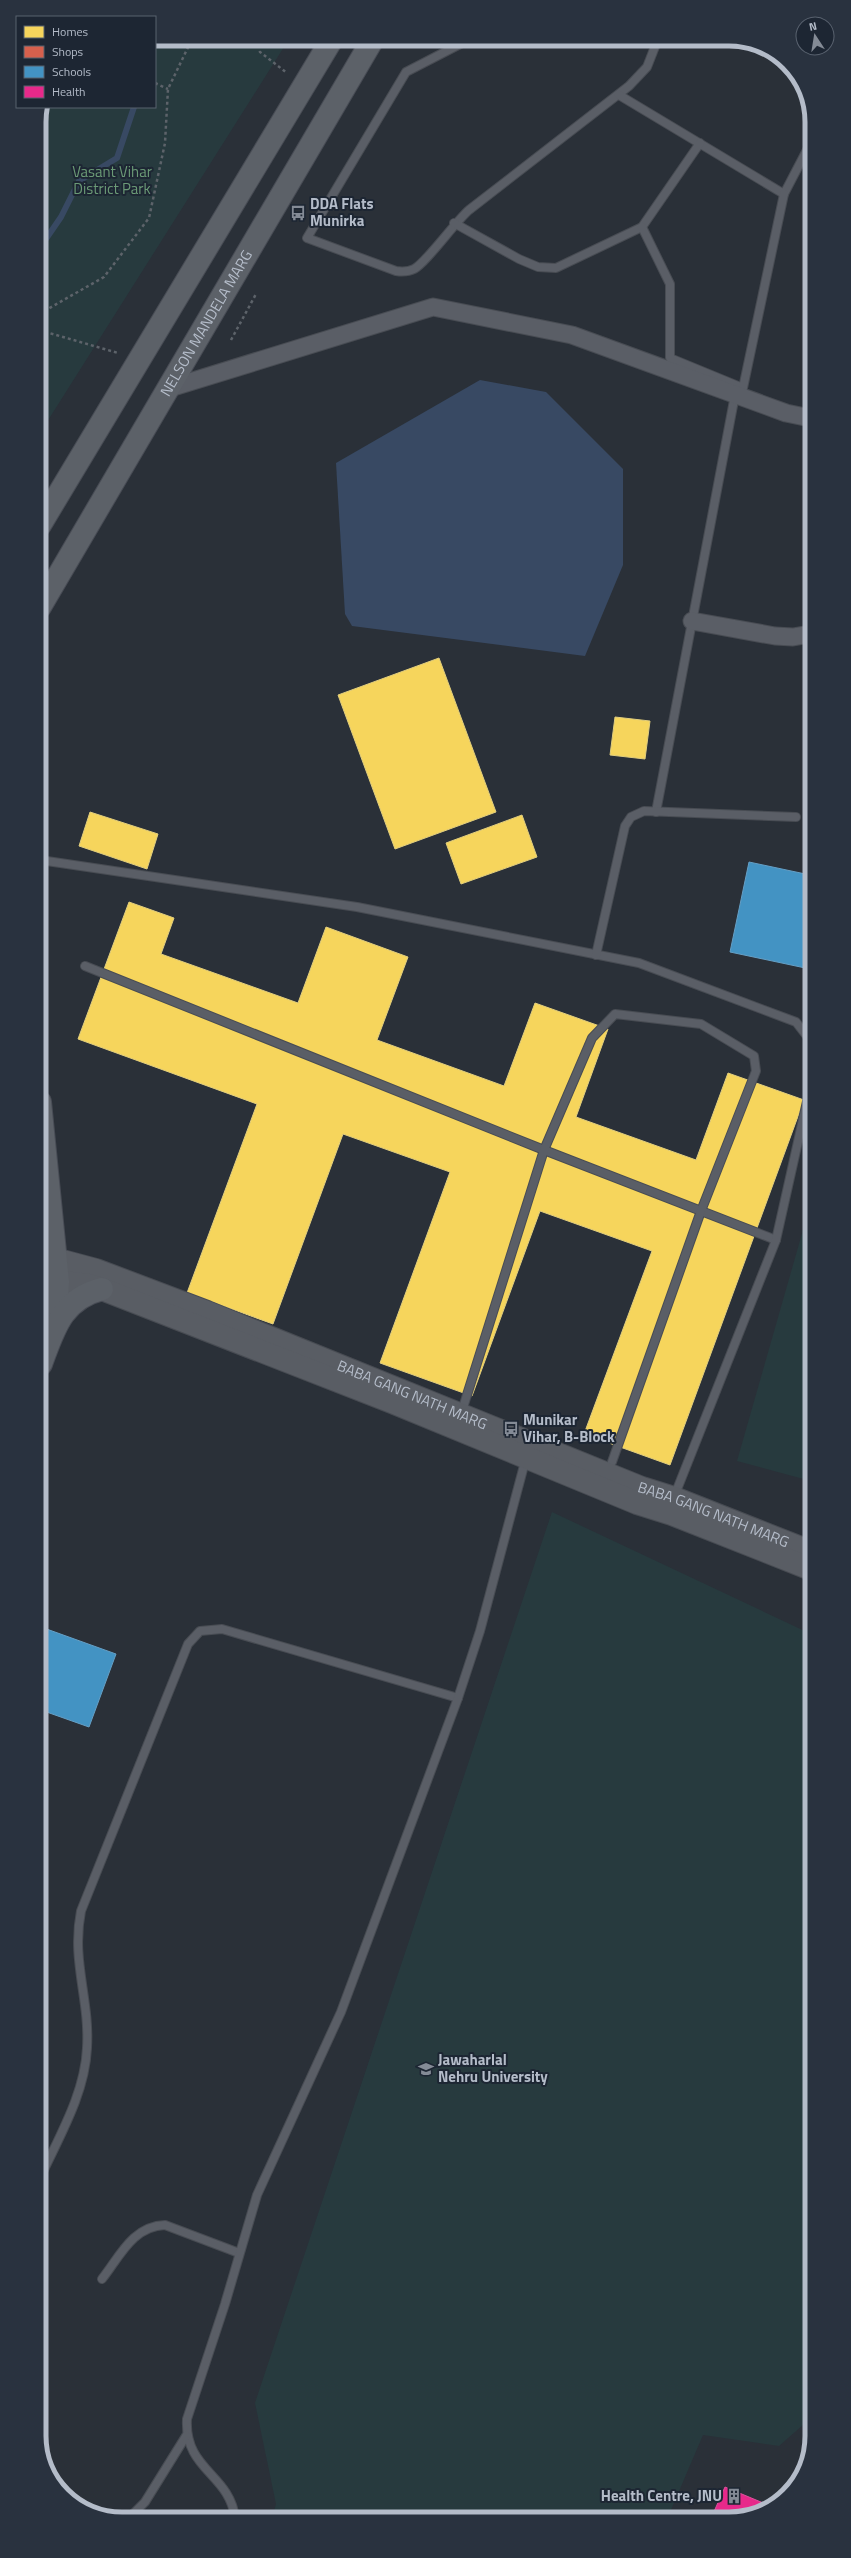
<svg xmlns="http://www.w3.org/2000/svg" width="851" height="2558" font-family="'Titillium Web',sans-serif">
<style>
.green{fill:#273a3e}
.water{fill:#384963}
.homes{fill:#f6d55c;stroke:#e2ce7d}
.shops{fill:#d6604d;stroke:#cc7c72}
.schools{fill:#4393c3;stroke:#659fc5}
.health{fill:#e7298a;stroke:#d8559d}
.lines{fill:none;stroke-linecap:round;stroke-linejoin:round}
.stream{stroke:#384963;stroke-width:6}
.lane-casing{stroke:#484c53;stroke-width:10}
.street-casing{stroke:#484c53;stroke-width:19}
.secondary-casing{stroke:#484c53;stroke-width:24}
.primary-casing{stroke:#484c55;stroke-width:24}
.path{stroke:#5d636a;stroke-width:2.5;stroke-dasharray:3 3;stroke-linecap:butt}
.lane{stroke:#5a5e66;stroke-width:8}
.street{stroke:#5a5e66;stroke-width:17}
.secondary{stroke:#595d64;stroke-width:22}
.primary{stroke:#5c6168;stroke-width:22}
.labels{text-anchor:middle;stroke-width:4;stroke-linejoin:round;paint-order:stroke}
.park-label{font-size:15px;fill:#6b9a76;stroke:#1d2633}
.poi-label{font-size:15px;font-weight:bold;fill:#b4bcc9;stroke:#1d2633;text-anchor:start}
.street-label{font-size:15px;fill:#b4bcc9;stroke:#1d2633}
.rim{fill:none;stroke:#b4bcc9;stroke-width:5}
</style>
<rect width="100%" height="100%" fill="#2a3038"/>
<g class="green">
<polygon points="155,39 289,39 40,433 39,117 41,107 155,107"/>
<polygon points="811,1202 811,1481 737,1461"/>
<polygon points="552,1512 811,1634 812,2417 779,2446 703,2435 668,2517 272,2518 276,2504 255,2403"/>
</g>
<polygon class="water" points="480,380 546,392 623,469 623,565 585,656 352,626 345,614 336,463"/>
<g class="homes">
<polygon points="439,658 496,812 395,849 338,695"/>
<polygon points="615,717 650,721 645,759 610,755"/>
<polygon points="90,812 158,834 147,869 79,846"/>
<polygon points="522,815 537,857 461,884 446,843"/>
<polygon points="129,902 174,918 161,954 298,1003 326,927 408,957 377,1040 504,1086 535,1003 608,1029 576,1117 696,1160 728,1073 804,1100 670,1465 584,1434 652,1251 540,1211 472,1396 380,1363 450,1172 343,1134 273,1324 187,1293 257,1104 78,1039"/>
</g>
<polygon class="shops" points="799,2471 795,2487 789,2490"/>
<g class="schools">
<polygon points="749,862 810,875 810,969 730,952"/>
<polygon points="41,1627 116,1654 89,1727 41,1710"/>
</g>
<polygon class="health" points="725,2487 768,2505 750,2516 712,2516"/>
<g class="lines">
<g class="stream">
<polyline points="155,42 156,39"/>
<polyline points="39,249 61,217 79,181 117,158 134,107"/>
</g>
<defs>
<g id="lane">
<path d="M470,39L406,72L307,238L396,271C403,272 408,272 414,269C426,263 455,222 469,210L629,86L647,67L658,39"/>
<polyline points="619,95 784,194 809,146"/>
<polyline points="454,223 519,259 538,267 556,268 642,227 700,143"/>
<polyline points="642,227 670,284 670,358 743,388 784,194"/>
<polyline points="656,812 735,395"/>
<polyline points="40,860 357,907 639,963 796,1022 810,1040"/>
<polyline points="596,955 625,826 631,817 644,811 796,817"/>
<polyline points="85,966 544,1150 776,1240"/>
<polyline points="461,1414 544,1150 592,1038 615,1014 701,1024 754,1056 756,1071 701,1211 612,1462"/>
<polyline points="674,1497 776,1240 810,1088"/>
<path d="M41,2176C60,2135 85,2093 87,2048C90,1999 71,1961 81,1911L188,1644L200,1631L222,1629L458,1698"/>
<path d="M102,2279C120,2256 133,2226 165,2225L239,2253"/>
<path d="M235,2518C230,2474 184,2470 187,2419L225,2304L257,2195L341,2012L458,1698L480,1631L526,1458"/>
<polyline points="128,2519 145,2502 186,2436"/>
</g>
<g id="street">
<polyline points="167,389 433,307 572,335 786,413 810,418"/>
<polyline points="692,621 775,636 793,637 810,634"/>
</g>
<g id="secondary">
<path id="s1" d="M40,1255L96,1270L207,1312L642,1488L674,1498L811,1552"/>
<polyline points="40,1279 89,1285 102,1289 392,1402 637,1503 672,1514 811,1569"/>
</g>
<g id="primary">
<polyline points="40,525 332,39"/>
<path id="s2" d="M40,607L373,39"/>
<polyline points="40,1102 58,1282 55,1328"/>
<path d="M41,1364C54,1329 62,1299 102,1289"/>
</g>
</defs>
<use href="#lane" class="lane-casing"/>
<use href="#street" class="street-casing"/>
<use href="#secondary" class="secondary-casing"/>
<use href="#primary" class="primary-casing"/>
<g class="path">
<polyline points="258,39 260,52 287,73"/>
<polyline points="155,83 168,89"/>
<polyline points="39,314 104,277 149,218 165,143 168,89 192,39"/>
<polyline points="39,330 118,353"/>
<polyline points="231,340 256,294"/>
</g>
<use href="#lane" class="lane"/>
<use href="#street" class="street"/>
<use href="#secondary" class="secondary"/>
<use href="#primary" class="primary"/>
</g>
<defs>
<symbol id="bus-bare" viewBox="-9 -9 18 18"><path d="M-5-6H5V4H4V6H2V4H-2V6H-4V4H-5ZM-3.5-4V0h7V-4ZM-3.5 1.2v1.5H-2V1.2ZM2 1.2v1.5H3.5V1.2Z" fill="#848b96" stroke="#1d2633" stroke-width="2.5" paint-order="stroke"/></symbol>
<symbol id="university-bare" viewBox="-9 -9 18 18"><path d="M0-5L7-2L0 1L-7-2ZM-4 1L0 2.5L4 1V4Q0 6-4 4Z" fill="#848b96" stroke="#1d2633" stroke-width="2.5" paint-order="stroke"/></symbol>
<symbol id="building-bare" viewBox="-9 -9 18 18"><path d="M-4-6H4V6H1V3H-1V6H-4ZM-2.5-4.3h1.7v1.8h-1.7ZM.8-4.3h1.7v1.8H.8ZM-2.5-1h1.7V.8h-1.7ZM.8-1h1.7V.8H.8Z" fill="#848b96" stroke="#1d2633" stroke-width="2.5" paint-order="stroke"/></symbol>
</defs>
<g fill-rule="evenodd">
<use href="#bus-bare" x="287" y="202" width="22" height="22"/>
<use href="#bus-bare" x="500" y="1418" width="22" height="22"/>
<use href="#university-bare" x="415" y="2058" width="22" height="22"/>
<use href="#building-bare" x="723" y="2485" width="22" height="22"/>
</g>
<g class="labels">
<g class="park-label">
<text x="112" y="177">Vasant Vihar<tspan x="112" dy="17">District Park</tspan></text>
</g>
<g class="poi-label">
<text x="310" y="209">DDA Flats<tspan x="310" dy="17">Munirka</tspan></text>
<text x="523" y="1425">Munikar<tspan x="523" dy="17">Vihar, B-Block</tspan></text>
<text x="438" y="2065">Jawaharlal<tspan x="438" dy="17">Nehru University</tspan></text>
<text x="722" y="2501" text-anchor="end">Health Centre, JNU</text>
</g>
<g class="street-label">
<text dy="5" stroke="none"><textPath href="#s2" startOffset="329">NELSON MANDELA MARG</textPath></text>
<text dy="5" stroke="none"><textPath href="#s1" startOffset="398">BABA GANG NATH MARG</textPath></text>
<text dy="5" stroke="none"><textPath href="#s1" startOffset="722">BABA GANG NATH MARG</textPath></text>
</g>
</g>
<path d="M0 0H851V2558H0ZM122 46H729A76 76 0 0 1 805 122V2436A76 76 0 0 1 729 2512H122A76 76 0 0 1 46 2436V122A76 76 0 0 1 122 46Z" fill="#29323f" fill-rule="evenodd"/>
<path class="rim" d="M122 46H729A76 76 0 0 1 805 122V2436A76 76 0 0 1 729 2512H122A76 76 0 0 1 46 2436V122A76 76 0 0 1 122 46Z"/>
<rect x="16" y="16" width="140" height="92" fill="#1d2633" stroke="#59626f"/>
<rect x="24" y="26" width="20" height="12" fill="#f6d55c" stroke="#59626f"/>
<text x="52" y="36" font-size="12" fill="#b4bcc9">Homes</text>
<rect x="24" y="46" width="20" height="12" fill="#d6604d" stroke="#59626f"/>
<text x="52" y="56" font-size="12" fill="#b4bcc9">Shops</text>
<rect x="24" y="66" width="20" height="12" fill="#4393c3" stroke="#59626f"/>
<text x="52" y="76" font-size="12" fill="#b4bcc9">Schools</text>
<rect x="24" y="86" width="20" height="12" fill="#e7298a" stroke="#59626f"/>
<text x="52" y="96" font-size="12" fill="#b4bcc9">Health</text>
<g transform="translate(815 36) rotate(348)"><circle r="19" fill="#1d2633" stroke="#59626f"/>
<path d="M0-3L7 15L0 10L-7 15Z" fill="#848b96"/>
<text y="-6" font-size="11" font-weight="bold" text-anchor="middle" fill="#b4bcc9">N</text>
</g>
</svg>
